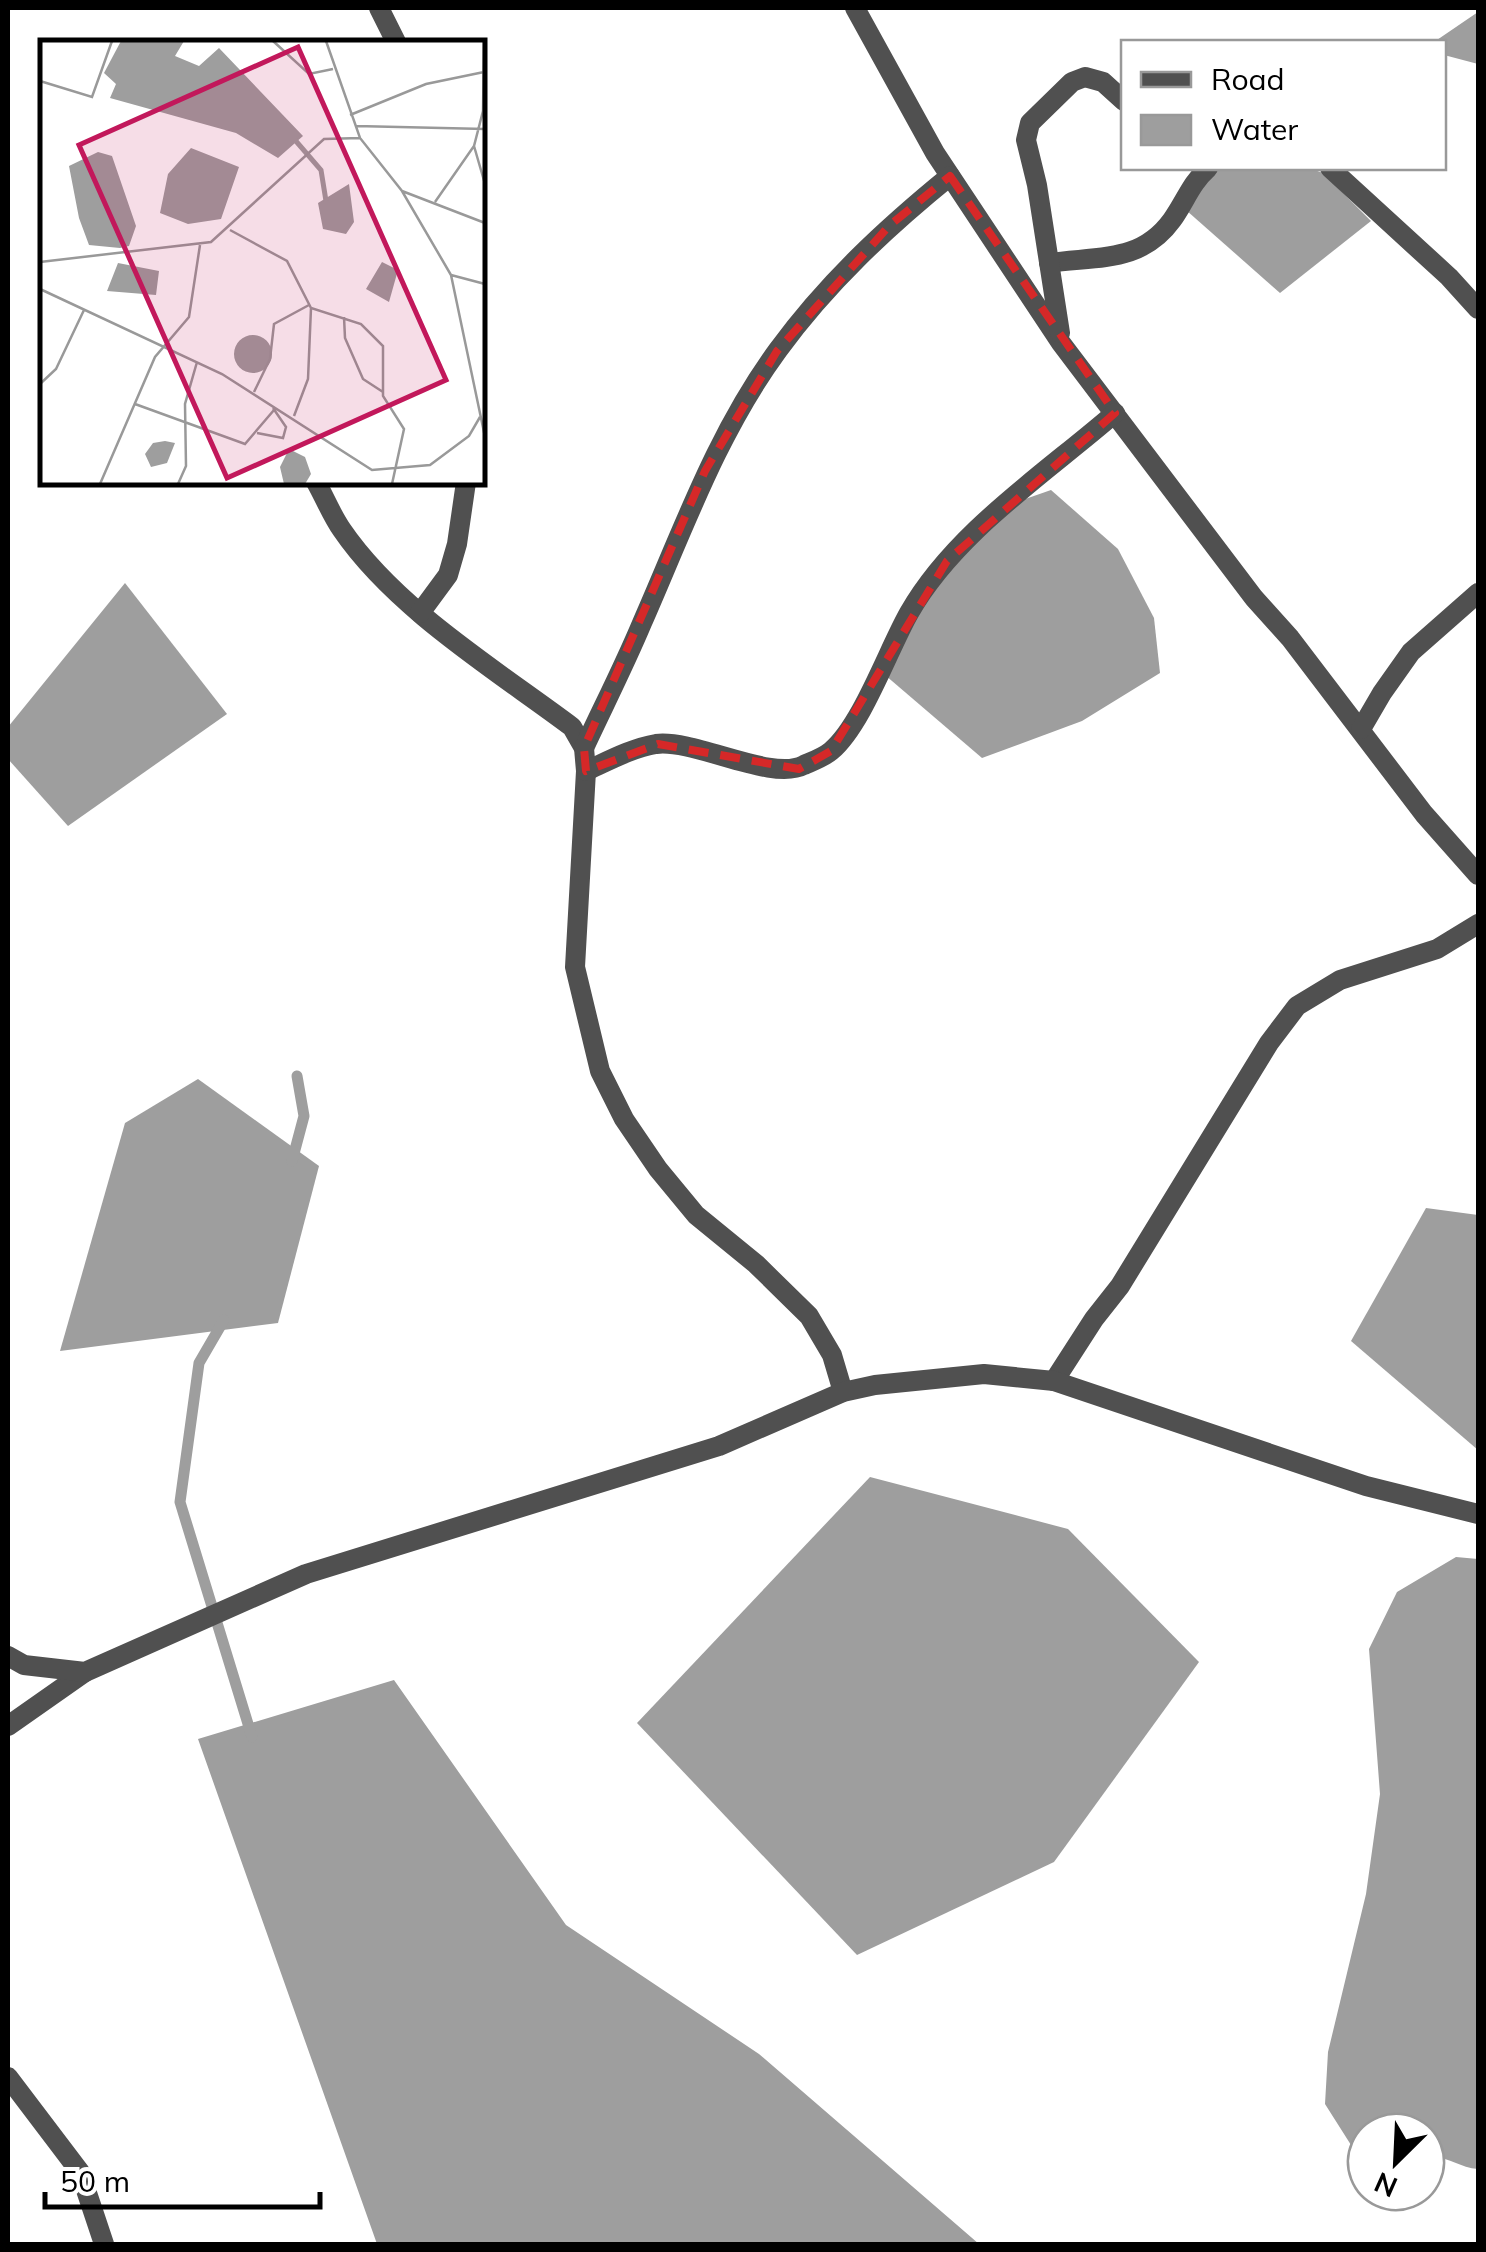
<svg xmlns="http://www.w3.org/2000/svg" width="1486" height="2252" font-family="Mulish,sans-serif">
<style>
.water{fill:#9e9e9e}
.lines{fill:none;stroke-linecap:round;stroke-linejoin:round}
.stream{stroke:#9e9e9e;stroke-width:11}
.lane{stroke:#505050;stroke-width:20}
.street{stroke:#505050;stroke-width:20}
.marked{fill:none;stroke:#d62828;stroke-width:8;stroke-dasharray:20 12;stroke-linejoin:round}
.inset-river{fill:none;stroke:#9e9e9e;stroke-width:5}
.inset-road{fill:none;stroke:#999;stroke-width:2.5}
.view{fill:#c2185b;fill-opacity:0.15;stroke:#c2185b;stroke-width:5}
.inset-edge{fill:none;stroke:#000;stroke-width:5}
</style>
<rect width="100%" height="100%" fill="#fff"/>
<g class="water">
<polygon points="1478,12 1478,64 1444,55 1444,42 1434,42"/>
<polygon points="1216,168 1309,168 1323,173 1371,221 1280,293 1178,203"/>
<polygon points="1051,490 1118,549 1154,618 1160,673 1082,721 982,758 885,675 933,583 985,513"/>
<polygon points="125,583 227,714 68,826 8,759 8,727"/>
<polygon points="198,1079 319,1166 278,1323 60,1351 125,1123"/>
<polygon points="1426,1208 1478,1215 1478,1450 1351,1341"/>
<polygon points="870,1477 1068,1529 1199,1662 1054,1862 857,1955 637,1723"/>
<path d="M1456,1557L1478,1559V2169C1458,2168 1447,2154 1426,2158V2132H1366V2153L1351,2145L1325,2104L1328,2052L1366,1894L1380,1794L1369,1649L1397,1592Z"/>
<polygon points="394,1680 566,1925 759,2054 979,2244 377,2244 198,1739"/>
</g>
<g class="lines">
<g class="stream">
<polyline points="292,1161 304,1116 297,1076"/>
<polyline points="224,1320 199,1363 180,1502 252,1737"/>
</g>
<polyline class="lane" points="8,1726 85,1672"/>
<g class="street">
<polyline points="379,8 396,42"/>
<polyline points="855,8 935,153 1061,343 1254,598 1290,638 1424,814 1478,875"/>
<polyline points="1330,168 1449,277 1478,309"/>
<path d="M1049,263C1098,256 1141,263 1172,220C1185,202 1191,183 1208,168"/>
<polyline points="1060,333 1037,185 1026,140 1030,123 1072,82 1085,77 1103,82 1124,101"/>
<path d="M316,482C325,498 332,516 342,530C396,609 496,670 572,727L584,748L586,771L575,967L600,1071L624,1119L658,1169L696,1215L756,1264L809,1316L832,1355L843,1392"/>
<polyline points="420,613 448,575 457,544 466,482"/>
<polyline points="1361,729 1382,693 1411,652 1478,593"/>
<path d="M584,748C603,707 624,666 642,623C683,530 717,433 778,350C827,283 886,228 950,176"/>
<path d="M586,771C608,761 632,748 656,744C695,739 772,782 804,765C813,761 824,757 831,751C862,725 888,650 909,613C955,532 1046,473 1115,413"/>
<polyline points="1054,1381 1094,1319 1120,1286 1269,1043 1297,1006 1340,980 1437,949 1478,924"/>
<polyline points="8,1656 24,1665 85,1672 306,1574 719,1446 843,1392 875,1385 984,1374 1054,1381 1366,1486 1478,1514"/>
<polyline points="8,2077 80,2172 104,2244"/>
</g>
</g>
<path class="marked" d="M950,176L1115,413L947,561L831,751L799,769L658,744L586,771L584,748L705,471L777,351L889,226Z"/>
<g transform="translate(40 40)">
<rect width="445" height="445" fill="#fff"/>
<path d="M81,1H144L135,16L159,26L179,8L263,96L238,118L196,93L70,58L76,44L64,33ZM151,108L199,127L181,179L148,184L120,173L128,134ZM58,112L72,116L96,186L89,206L80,208L49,205L39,178L29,126ZM309,144L314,182L306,194L283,189L278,163ZM342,222L358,230L349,262L326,249ZM78,223L119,231L116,255L67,251ZM194 314a19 19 0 1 1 38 0a19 19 0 1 1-38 0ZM125,401L135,403L127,423L111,427L105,414L113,403ZM249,409L265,417L271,434L265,444H244L240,427Z" fill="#9e9e9e"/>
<path class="inset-river" d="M255,100L281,130L286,161"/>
<path class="inset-road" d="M233,1L269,34L293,29M286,1L320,98L362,151L411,235L445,397M0,41L52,57L72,1M310,75L386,44L444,32M316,86L445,89M434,106L445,144M362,151L445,183M395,162L434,106L443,71L444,1M190,190L247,221L271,268L321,284L343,306V356L364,389L352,444M0,222L171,202L284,99L320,98M411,235L445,244M0,249L182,334L332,430L390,425L429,396L440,377M304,277L305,298L323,339L343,352M0,344L16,329L44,270M214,352L230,319L234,284L269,265M95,364L205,404L234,370M254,376L268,339L271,268M217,393L243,398L246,387L233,368M60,444L115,317L149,277L160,205M138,444L146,426L145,364L157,322"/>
<path class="view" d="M258,7L406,340L187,438L39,105Z"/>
<rect width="445" height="445" class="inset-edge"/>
</g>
<rect width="1486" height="2252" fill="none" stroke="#000000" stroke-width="20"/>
<rect x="1121" y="40" width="325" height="130" fill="#ffffff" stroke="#999999" stroke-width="2.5"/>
<rect x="1141" y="72" width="50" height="15" fill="#505050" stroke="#999999" stroke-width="2.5"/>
<text x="1211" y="90" font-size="30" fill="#000000">Road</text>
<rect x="1141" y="115" width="50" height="30" fill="#9e9e9e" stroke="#999999" stroke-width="2.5"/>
<text x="1211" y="140" font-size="30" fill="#000000">Water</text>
<g transform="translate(1396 2162) rotate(204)"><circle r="48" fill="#ffffff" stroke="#999999" stroke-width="2.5"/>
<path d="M0-8L18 38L0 25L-18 38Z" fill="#000000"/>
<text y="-15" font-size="28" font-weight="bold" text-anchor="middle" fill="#000000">N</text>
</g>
<path d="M45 2192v15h275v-15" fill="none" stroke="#000000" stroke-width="5"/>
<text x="60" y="2192" font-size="30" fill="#000000" stroke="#ffffff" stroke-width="8" paint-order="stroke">50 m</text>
</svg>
